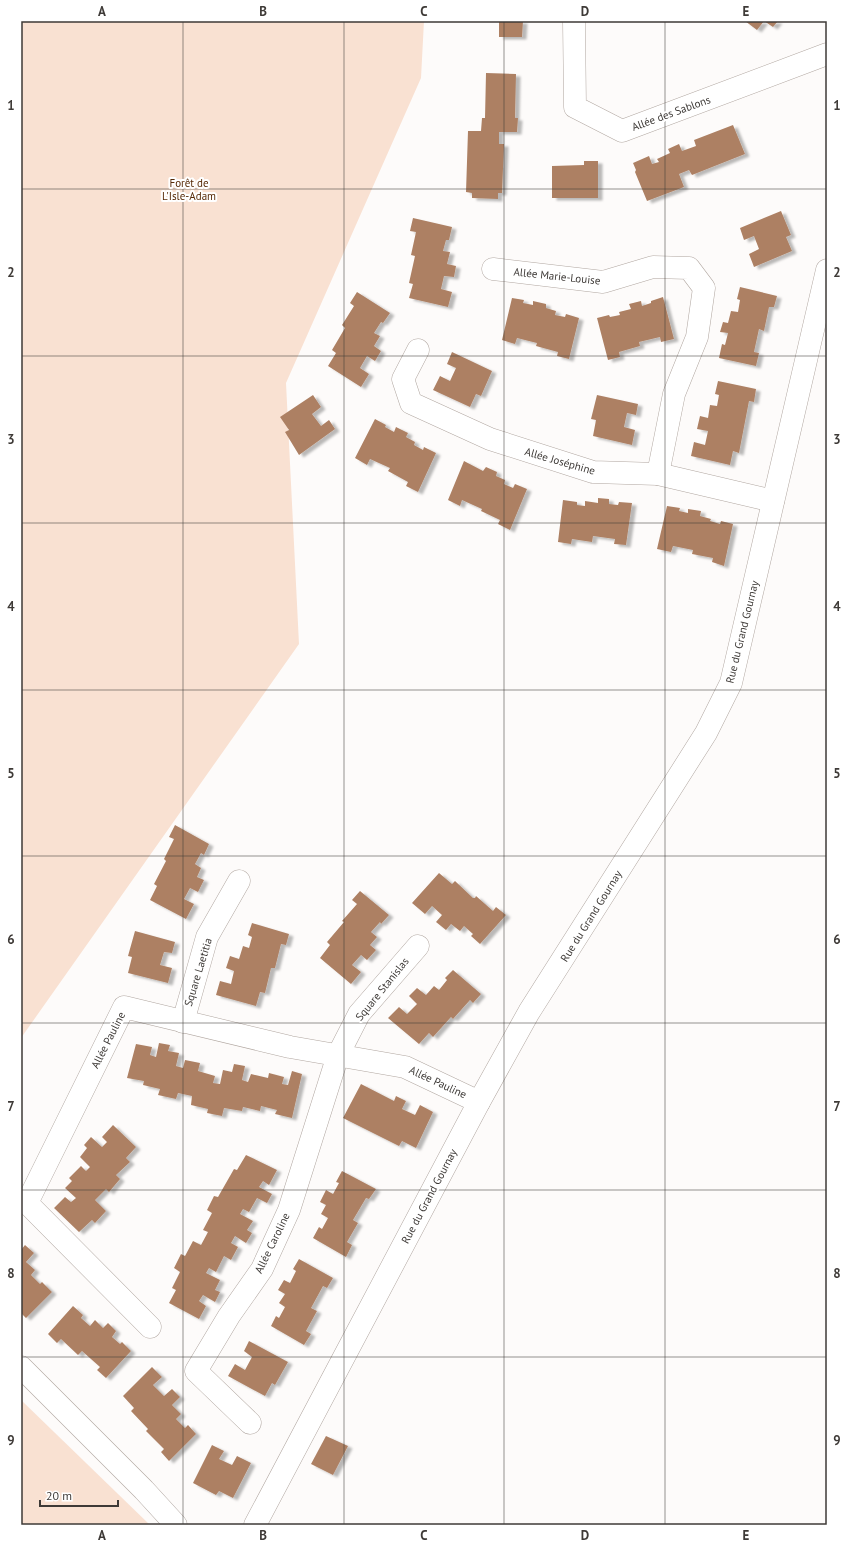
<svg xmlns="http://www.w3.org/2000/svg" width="848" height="1546" font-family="'PT Sans',sans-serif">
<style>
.green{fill:#f9e1d2}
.building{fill:#ad8064;filter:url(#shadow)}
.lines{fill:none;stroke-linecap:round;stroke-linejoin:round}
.minor-casing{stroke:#b1a7a1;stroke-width:23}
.minor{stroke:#fff;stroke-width:22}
.grid{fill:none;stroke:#3e3a37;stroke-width:1;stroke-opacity:0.55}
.labels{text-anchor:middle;stroke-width:4;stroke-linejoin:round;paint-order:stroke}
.street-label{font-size:11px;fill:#3e3a37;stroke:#fff}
.park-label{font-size:11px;fill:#572a07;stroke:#fff}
.neatline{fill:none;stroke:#3e3a37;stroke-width:1.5}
.grid-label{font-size:13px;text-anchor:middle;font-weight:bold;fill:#3e3a37}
</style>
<defs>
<filter id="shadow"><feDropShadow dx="4.5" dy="2.5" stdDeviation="1" flood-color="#0004"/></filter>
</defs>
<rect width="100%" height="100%" fill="#fdfbfa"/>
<g class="green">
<polygon points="21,21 424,21 421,78 286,383 299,644 21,1038"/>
<polygon points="21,1400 150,1525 21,1525"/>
</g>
<g class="building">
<polygon points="499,21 523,21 522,37 499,37"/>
<polygon points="745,21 764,21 757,30"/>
<polygon points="764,21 778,21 773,27"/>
<polygon points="486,73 516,74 515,118 518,118 517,132 499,132 499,144 504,144 502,193 498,193 498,199 472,198 472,193 466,192 468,131 481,131 482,118 485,118"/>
<polygon points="733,125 745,154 692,175 689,170 679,174 684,187 647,201 635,172 636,170 633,163 649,156 652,164 659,162 657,159 670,153 668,149 679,144 682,151 696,146 694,140"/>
<polygon points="584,161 598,161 598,198 552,198 552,166 584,165"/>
<polygon points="781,211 791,235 786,237 792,251 754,267 749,254 759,249 754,236 744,240 740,228"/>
<polygon points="413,218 452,227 449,240 446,240 443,251 450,252 447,264 456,266 454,277 444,276 441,289 452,292 448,307 409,298 413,284 409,283 415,256 411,255 416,232 410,231"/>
<polygon points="740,287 777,296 774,307 769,307 764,331 759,329 754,352 759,353 756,366 719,358 722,344 725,345 728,333 720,332 723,322 728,323 731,311 738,312 740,300 737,299"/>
<polygon points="357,292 390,313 383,323 381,322 374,333 380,336 374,346 381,351 375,361 367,356 360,368 369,374 361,387 328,366 336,353 332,350 345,328 342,325 354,306 350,303"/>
<polygon points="663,297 674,339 661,342 660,337 639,342 640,346 619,352 620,357 608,360 597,318 609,315 610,317 620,315 619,312 631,309 629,304 641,301 642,306 651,303 651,301"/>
<polygon points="512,298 524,300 523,303 533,305 533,301 546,304 546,308 556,311 555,315 565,317 566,314 579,318 569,359 557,356 558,352 536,346 537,343 517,338 515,344 502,340"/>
<polygon points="452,352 492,371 481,396 476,394 470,407 433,390 440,376 450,381 456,368 447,364"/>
<polygon points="718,381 756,389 754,402 749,401 739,453 733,451 730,465 691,456 694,442 705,445 708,431 697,429 700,416 708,418 710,405 717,406 719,395 715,394"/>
<polygon points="313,395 321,407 312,414 321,426 329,420 335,429 299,455 285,432 289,430 280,417"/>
<polygon points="597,395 638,404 636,415 627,413 624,427 635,430 632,445 593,436 596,420 591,419"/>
<polygon points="375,419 386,425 385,427 394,432 396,427 408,433 406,437 415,442 414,445 423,450 424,447 436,453 418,492 406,486 408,482 388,471 390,468 370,459 367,465 355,458"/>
<polygon points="464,461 483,471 486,467 497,472 496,476 505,480 504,484 513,488 515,484 527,489 510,530 498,524 500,520 481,511 482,509 462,500 460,506 448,500"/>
<polygon points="598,498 609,499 609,504 618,505 619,502 632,503 626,545 614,544 615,539 593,536 592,542 572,539 571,544 558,542 563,500 577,502 577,505 585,506 585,501 598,503"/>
<polygon points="667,506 680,508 679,511 688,513 688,509 701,511 700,516 711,519 710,521 720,524 721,521 733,524 724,566 712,562 713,558 692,554 693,550 673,546 671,552 657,549"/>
<polygon points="175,825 209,844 204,855 201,853 195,864 201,868 197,877 204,880 198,892 190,888 184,899 194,904 186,919 150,900 157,886 154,884 166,861 164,859 174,839 169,837"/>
<polygon points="439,873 452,884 455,881 473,898 475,898 476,896 493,911 496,907 506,915 480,944 471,936 473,934 464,926 460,931 451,924 446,930 436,922 442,915 432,906 425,914 412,903"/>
<polygon points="360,891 389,915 381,924 380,922 371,932 377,937 370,945 376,950 367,960 361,955 352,965 361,972 351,984 320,958 330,945 327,942 344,922 342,921 357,904 352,900"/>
<polygon points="252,923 289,934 286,945 281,944 275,968 271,968 265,993 260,992 256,1006 216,995 220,981 231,984 234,971 226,968 230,956 239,959 243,946 249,948 252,937 248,935"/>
<polygon points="135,931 175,942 172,953 164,952 160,965 172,968 168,983 128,973 132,957 128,956"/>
<polygon points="453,970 481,994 473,1003 470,1000 453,1019 451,1017 433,1037 429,1033 419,1044 388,1018 399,1007 407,1014 417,1004 409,996 417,988 426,995 434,986 439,990 447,980 445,978"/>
<polygon points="159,1043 170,1045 168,1051 179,1053 176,1066 183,1068 185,1060 200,1063 198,1071 215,1076 213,1083 220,1084 223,1070 232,1072 234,1064 245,1066 242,1080 248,1082 251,1074 268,1078 269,1073 284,1077 282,1084 288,1085 292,1071 302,1074 292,1118 275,1114 277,1110 261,1106 260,1111 243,1107 242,1111 224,1108 222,1116 207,1113 208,1109 191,1105 192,1096 178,1093 176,1099 158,1095 160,1089 143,1085 144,1081 127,1078 136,1044 152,1047 150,1055 156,1057"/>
<polygon points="361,1084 394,1101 396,1096 406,1101 402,1109 415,1115 420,1105 433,1112 416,1148 402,1141 399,1146 343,1118"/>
<polygon points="113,1125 136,1147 126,1158 130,1162 116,1175 120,1179 109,1192 106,1189 95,1200 106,1211 95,1223 92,1220 79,1232 54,1208 65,1197 71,1202 76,1198 65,1188 72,1181 69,1178 81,1166 86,1171 90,1167 80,1157 87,1148 84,1145 91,1137 102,1147 107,1142 102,1137"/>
<polygon points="246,1155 277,1170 269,1185 263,1181 259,1187 272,1194 267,1203 257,1198 249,1212 243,1209 240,1214 253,1221 247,1230 252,1233 246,1243 235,1236 231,1243 238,1247 231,1260 224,1256 216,1272 209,1268 206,1273 220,1280 215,1290 220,1292 215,1302 203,1295 199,1301 206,1306 199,1319 169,1303 176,1290 172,1288 180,1272 174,1268 181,1254 185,1256 193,1241 201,1245 208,1232 203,1230 212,1213 207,1210 214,1196 218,1197 234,1169 237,1170"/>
<polygon points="342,1171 376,1189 369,1199 366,1198 353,1220 358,1223 347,1242 352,1245 346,1257 313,1238 319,1227 322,1229 328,1218 321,1214 326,1205 320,1202 326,1190 333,1194 339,1183 336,1182"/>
<polygon points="25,1245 34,1253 26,1262 35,1270 31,1275 40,1284 42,1282 52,1292 26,1318 21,1313 21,1250"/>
<polygon points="299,1259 333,1278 327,1288 323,1286 311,1308 317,1311 306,1331 311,1334 304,1345 271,1326 276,1316 279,1318 285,1307 279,1303 285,1294 278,1290 284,1280 290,1283 296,1271 293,1269"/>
<polygon points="73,1306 83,1315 81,1318 90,1326 95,1320 103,1328 108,1323 116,1331 112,1337 120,1344 122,1342 131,1351 106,1378 97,1370 100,1367 82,1351 78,1355 61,1339 57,1343 48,1334"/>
<polygon points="249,1341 288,1362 275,1385 272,1383 265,1396 228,1376 235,1364 245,1370 252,1357 244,1351"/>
<polygon points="152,1367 162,1377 153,1385 164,1396 172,1389 180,1397 172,1405 181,1414 176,1419 185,1428 188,1425 196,1434 169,1461 161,1452 164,1449 146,1431 148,1429 131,1411 134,1408 123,1396"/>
<polygon points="326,1436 348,1446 333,1475 311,1464"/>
<polygon points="212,1445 224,1451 219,1459 232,1465 237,1456 251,1463 233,1498 219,1491 216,1495 193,1483"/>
</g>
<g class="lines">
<defs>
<g id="minor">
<polyline points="574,21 575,107 622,131 827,54"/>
<polyline points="493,269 603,282 653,267 689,268 704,288 697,337 674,394 658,474"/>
<polyline points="418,350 403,379 411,403 490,439 593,472 658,474 773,501"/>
<polyline points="183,1022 207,937 239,881"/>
<polyline points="150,1327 27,1203 124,1007 290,1047 405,1067 479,1102"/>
<polyline points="21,1367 144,1490 176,1525"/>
<polyline points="250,1423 196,1371 229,1316 262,1269 289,1210 338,1055 359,1014 418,946"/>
<polyline points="255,1525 479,1102 529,1012 706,733 731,683 827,270"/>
</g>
</defs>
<use href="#minor" class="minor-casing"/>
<use href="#minor" class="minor"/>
</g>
<path class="grid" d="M183,21V1525M344,21V1525M504,21V1525M665,21V1525M21,189H827M21,356H827M21,523H827M21,690H827M21,856H827M21,1023H827M21,1190H827M21,1357H827"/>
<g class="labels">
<g class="street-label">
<text transform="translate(671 113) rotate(-20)" y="4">Allée des Sablons</text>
<text transform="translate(557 276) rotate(6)" y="4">Allée Marie-Louise</text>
<text transform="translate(560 461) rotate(16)" y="4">Allée Joséphine</text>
<text transform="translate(742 632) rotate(-76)" y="4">Rue du Grand Gournay</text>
<text transform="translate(591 916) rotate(-58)" y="4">Rue du Grand Gournay</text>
<text transform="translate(198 972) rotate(-73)" y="4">Square Laetitia</text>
<text transform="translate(382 989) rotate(-51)" y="4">Square Stanislas</text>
<text transform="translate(108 1040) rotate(-63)" y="4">Allée Pauline</text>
<text transform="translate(438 1082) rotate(25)" y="4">Allée Pauline</text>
<text transform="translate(429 1196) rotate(-62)" y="4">Rue du Grand Gournay</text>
<text transform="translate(272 1243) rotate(-64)" y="4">Allée Caroline</text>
</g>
<g class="park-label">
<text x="189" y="187">Forêt de<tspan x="189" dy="13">L'Isle-Adam</tspan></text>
</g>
</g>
<rect width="848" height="1546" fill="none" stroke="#ffffff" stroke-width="44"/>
<path d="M40 1500v6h78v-6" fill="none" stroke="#3e3a37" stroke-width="2"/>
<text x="46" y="1500" font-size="12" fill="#3e3a37" stroke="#ffffff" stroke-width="3" paint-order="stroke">20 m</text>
<rect x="22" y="22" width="804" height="1502" class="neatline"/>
<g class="grid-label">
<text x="102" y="16">A</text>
<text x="263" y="16">B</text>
<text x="424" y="16">C</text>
<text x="585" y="16">D</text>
<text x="746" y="16">E</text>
<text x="11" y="110">1</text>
<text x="837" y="110">1</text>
<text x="11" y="277">2</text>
<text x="837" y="277">2</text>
<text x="11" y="444">3</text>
<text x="837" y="444">3</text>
<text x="11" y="611">4</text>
<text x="837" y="611">4</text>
<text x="11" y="778">5</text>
<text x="837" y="778">5</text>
<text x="11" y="944">6</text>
<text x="837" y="944">6</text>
<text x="11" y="1111">7</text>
<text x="837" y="1111">7</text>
<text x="11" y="1278">8</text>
<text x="837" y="1278">8</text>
<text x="11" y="1445">9</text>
<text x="837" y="1445">9</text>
<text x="102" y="1540">A</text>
<text x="263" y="1540">B</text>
<text x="424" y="1540">C</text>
<text x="585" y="1540">D</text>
<text x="746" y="1540">E</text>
</g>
</svg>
